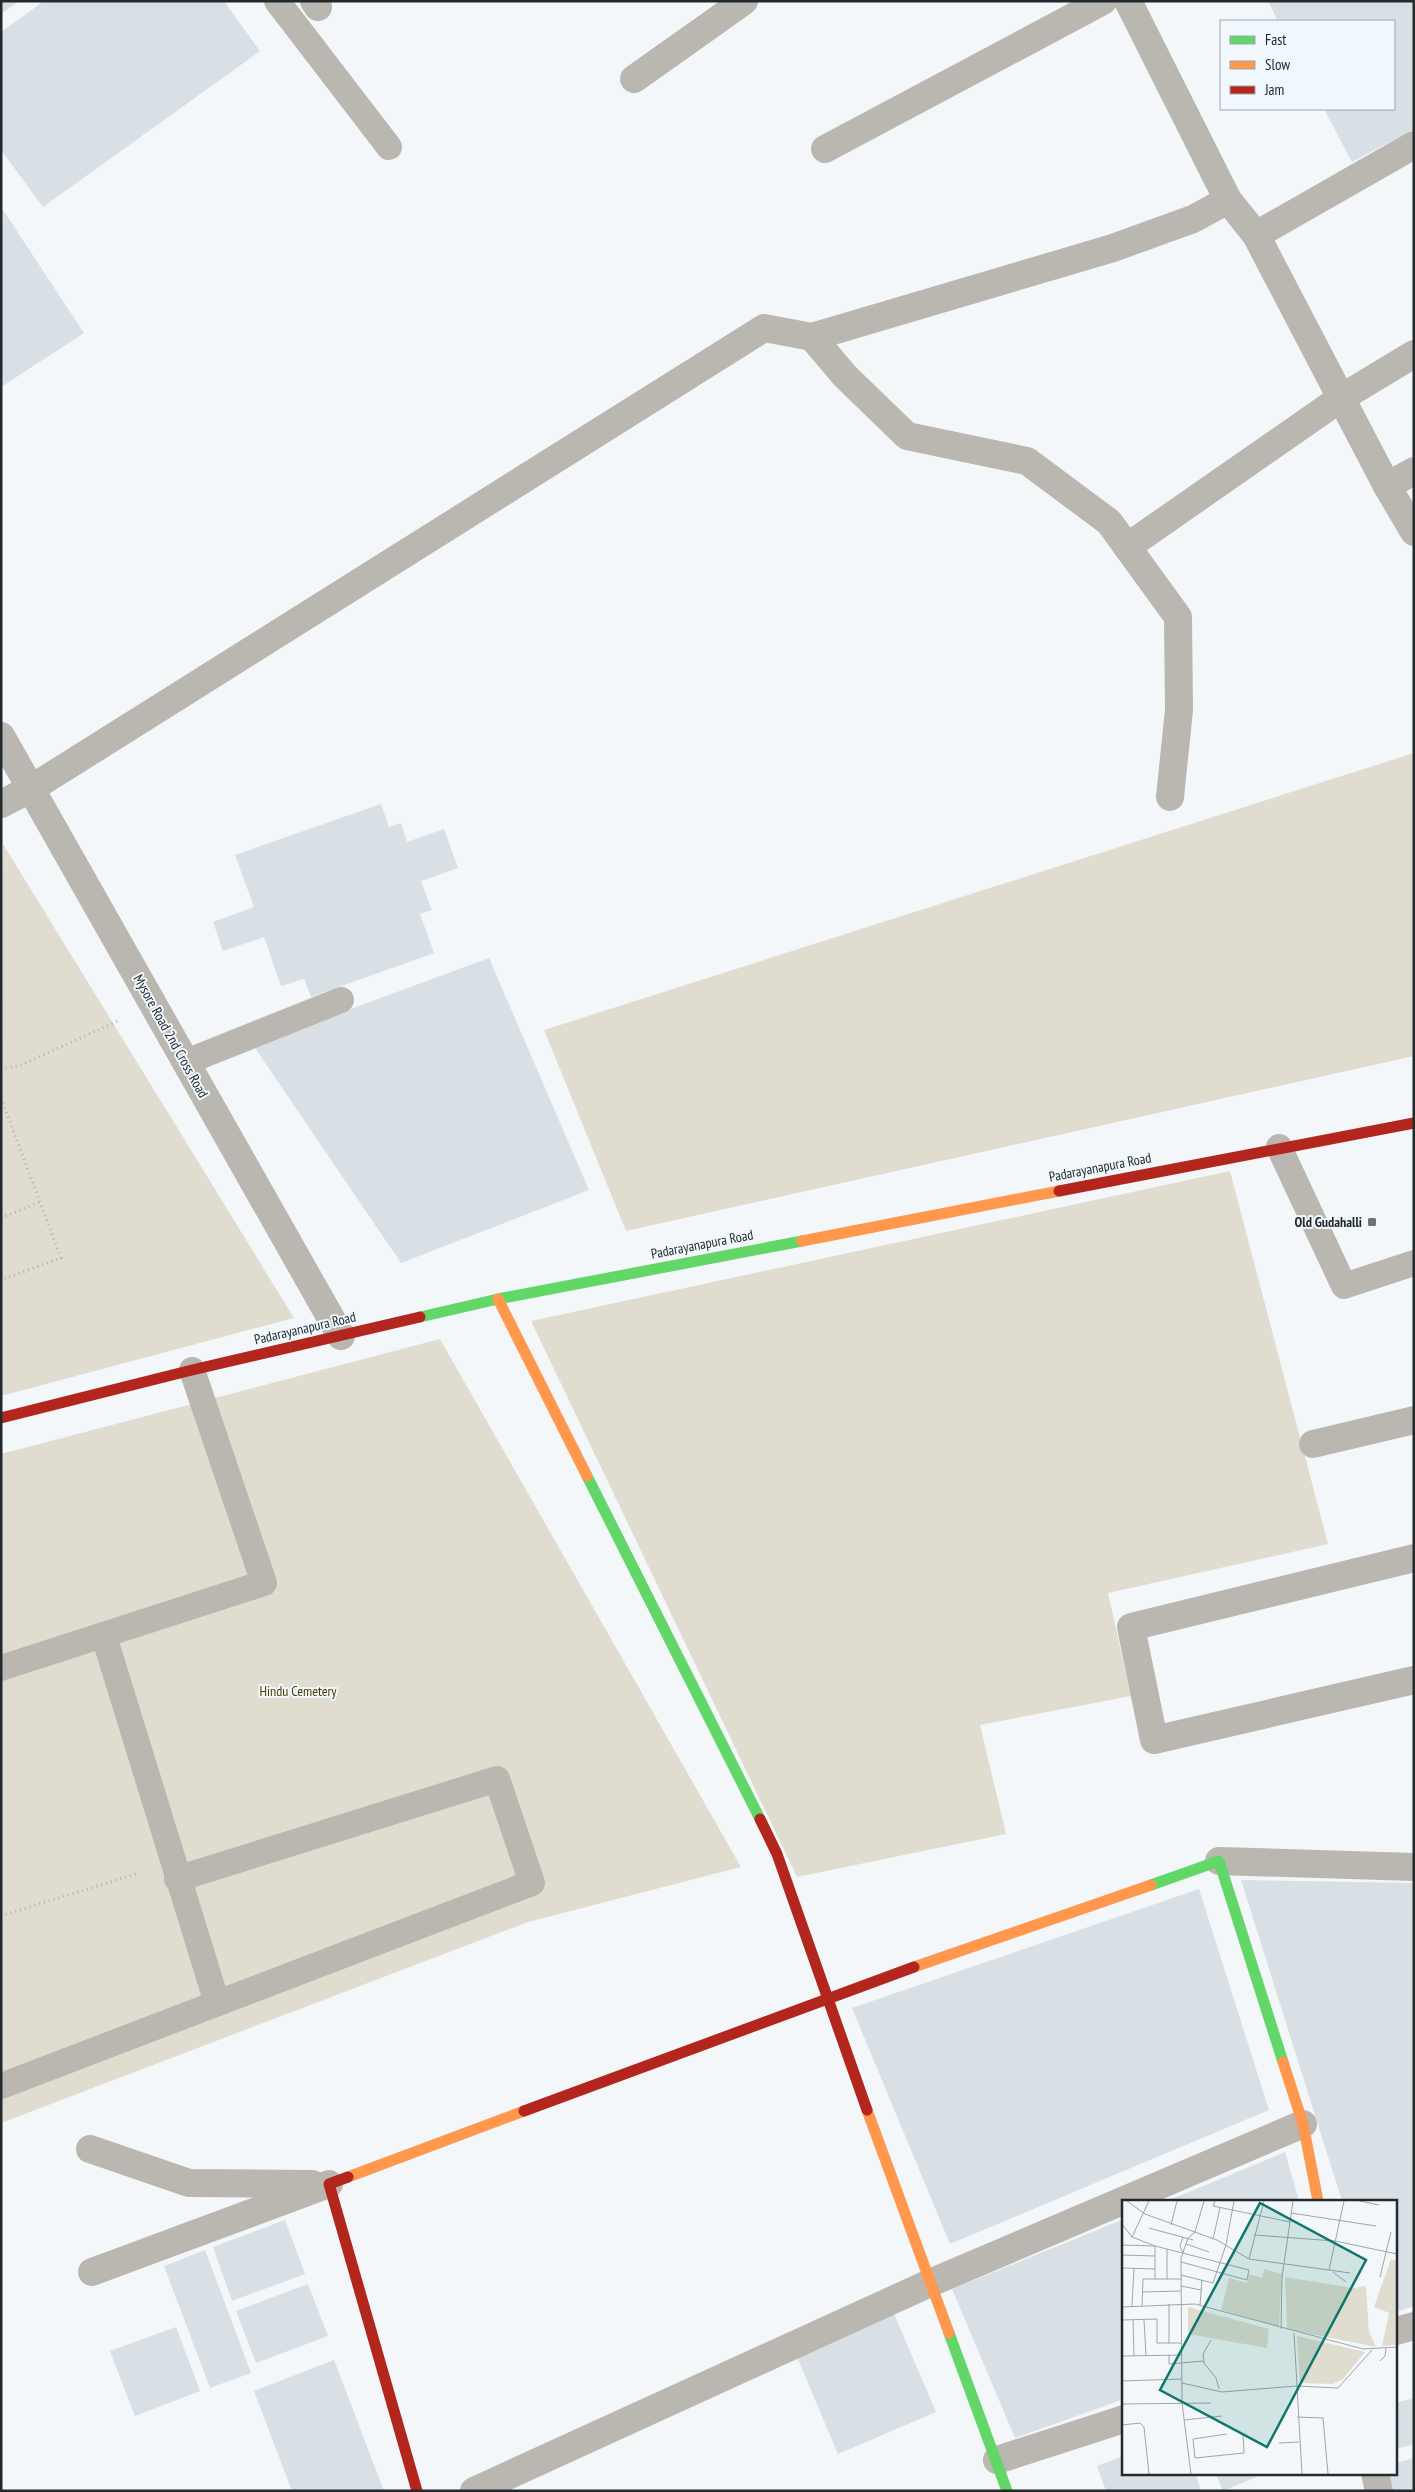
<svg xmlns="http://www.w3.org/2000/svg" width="1415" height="2492" font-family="'PT Sans Narrow',sans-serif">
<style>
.green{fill:#e0ddd0}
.building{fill:#d8e0e5}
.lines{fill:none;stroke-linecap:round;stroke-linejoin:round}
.path{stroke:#b2b2ae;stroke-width:3;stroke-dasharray:1 4;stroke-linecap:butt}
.lane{stroke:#b9b7af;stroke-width:26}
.street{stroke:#b9b7af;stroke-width:28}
.fast{stroke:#63d668;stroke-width:11}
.slow{stroke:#ff974d;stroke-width:11}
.jam{stroke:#b3261e;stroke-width:11}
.poi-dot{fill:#6c7275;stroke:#f0f8fd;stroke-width:2}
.labels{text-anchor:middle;stroke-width:4;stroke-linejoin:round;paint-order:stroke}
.street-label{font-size:14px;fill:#232a2e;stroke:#f0f8fd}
.poi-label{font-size:14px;font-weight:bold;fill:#232a2e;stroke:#f0f8fd;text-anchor:end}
.park-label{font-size:14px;fill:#4c3d00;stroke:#f0f8fd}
.inset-road{fill:none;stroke:#a0a5a8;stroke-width:1}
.view{fill:#0f766e;fill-opacity:0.15;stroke:#0f766e;stroke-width:2.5}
.inset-edge{fill:none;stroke:#232a2e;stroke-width:2.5}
</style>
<rect width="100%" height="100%" fill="#f3f7fa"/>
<g class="green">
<polygon points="1414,753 1414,1056 626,1231 544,1030"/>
<polygon points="3,844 294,1318 1,1396"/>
<polygon points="1230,1171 1328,1544 1108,1593 1131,1696 980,1725 1006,1834 797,1877 531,1321"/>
<polygon points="440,1339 741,1867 528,1922 1,2123 1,1454"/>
</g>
<g class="building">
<polygon points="1,1 19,1 1,14"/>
<polygon points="44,1 224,1 260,51 43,207 1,150 1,32"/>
<polygon points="1268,1 1414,1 1414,129 1352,162 1324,109 1394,109 1394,21 1278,21"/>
<polygon points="1,207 84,333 1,387"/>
<polygon points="381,804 389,827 401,823 407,842 444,829 458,868 421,881 432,910 420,914 434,953 311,997 304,979 281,986 264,937 223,951 213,922 254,907 235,855"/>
<polygon points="489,958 589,1190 401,1263 253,1045"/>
<polygon points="1241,1880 1414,1883 1414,2306 1396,2312 1396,2201 1342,2201"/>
<polygon points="1199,1889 1269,2110 950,2244 852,2008"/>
<polygon points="1285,2152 1299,2201 1167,2201"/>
<polygon points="1124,2219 1124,2399 1015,2438 952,2289"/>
<polygon points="285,2220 305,2274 232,2301 213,2247"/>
<polygon points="205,2250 251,2373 210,2388 164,2266"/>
<polygon points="308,2284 328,2336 256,2363 236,2311"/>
<polygon points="894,2314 936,2412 838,2454 797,2357"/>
<polygon points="176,2327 200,2391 135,2416 110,2351"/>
<polygon points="334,2360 384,2491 292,2491 254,2391"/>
<polygon points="1414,2398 1414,2444 1396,2449 1396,2403"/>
<polygon points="1124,2456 1124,2473 1195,2473 1201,2491 1106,2491 1097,2466"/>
<polygon points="1414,2458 1414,2491 1394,2491 1388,2473 1396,2473 1396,2463"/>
<polygon points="1215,2473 1266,2473 1223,2491"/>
</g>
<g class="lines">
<g class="path">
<polyline points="1,1069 21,1065 120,1020"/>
<polyline points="1,1098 61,1258 1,1280"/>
<polyline points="1,1218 40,1202"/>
<polyline points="1,1916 139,1873"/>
</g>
<g class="lane">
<polyline points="277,1 389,147"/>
<polyline points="186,1062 341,1000"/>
<polyline points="1279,1147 1344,1286 1414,1263"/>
<polyline points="104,1636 217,2003"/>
<polyline points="1,1668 264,1583 192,1370"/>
<polyline points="1,2086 532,1883 497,1779 177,1879"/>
</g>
<g class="street">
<polyline points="314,1 318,7"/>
<polyline points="1128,1 1228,200 1256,235 1387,486 1414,532"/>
<polyline points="634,79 744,1"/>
<polyline points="825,149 1103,1"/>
<polyline points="1256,235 1414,145"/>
<polyline points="812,337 845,376 907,436 1027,461 1109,522 1178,617 1179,710 1170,797"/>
<polyline points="1387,486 1414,471"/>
<polyline points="1127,547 1341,398 1414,354"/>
<polyline points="1,736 341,1336"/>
<polyline points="1,804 32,788 764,328 812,337 1113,248 1193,219 1228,200"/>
<polyline points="1313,1444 1414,1420"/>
<polyline points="1414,1558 1131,1627 1154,1740 1414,1680"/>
<polyline points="1219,1861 1414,1867"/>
<polyline points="90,2149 189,2183 312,2184"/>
<polyline points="92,2272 329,2184"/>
<polyline points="1396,2331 1414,2326"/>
<polyline points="997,2460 1124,2419"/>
<polyline points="1375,2473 1379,2491"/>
<polyline points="474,2491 930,2283 1303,2124"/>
</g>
<g class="fast">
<polyline points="420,1317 498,1299 802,1241"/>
<polyline points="587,1476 760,1819"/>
<polyline points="1151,1885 1219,1861 1283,2062"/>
<polyline points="949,2333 1007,2491"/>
</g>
<g class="slow">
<polyline points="802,1241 1059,1191"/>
<polyline points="498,1299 587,1476"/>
<polyline points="914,1967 1151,1885"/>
<polyline points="1283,2062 1303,2124 1318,2201"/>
<polyline points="867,2110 949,2333"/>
<polyline points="348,2177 524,2111"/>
</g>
<g class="jam">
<polyline points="1059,1191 1414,1123"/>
<polyline points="1,1418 192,1370 420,1317"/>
<polyline points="760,1819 777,1854 867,2110"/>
<polyline points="524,2111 914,1967"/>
<polyline points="348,2177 329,2184 417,2491"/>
</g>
</g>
<rect class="poi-dot" x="1367" y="1217" width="10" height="10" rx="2.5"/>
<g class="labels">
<g class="street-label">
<text transform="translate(171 1036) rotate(61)" y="5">Mysore Road 2nd Cross Road</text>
<text transform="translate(1100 1167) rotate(-11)" y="5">Padarayanapura Road</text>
<text transform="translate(702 1244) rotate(-11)" y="5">Padarayanapura Road</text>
<text transform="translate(305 1328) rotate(-13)" y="5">Padarayanapura Road</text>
</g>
<g class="poi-label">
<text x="1362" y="1227">Old Gudahalli</text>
</g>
<g class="park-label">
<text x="298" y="1696">Hindu Cemetery</text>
</g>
</g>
<g transform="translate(1122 2200)">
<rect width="275" height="275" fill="#f3f7fa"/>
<path d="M269,59L275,61V145L260,146L267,113L252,107ZM142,69L160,74L157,127L99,110L107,78L125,83L127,74L140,78ZM163,77L231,88L244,86L247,132L254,147L165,129ZM66,107L147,129L145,148L66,134ZM175,136L243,152L221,179L211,184L178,183Z" fill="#e0ddd0"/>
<path class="inset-road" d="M5,1L23,14L95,40L127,59M93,1L91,6L168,22M142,1L127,59L207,70L222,1M238,1L257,5M169,13L254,26M0,24L10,37L33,46L127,70L125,80L59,62M49,25L55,1M27,28L71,40M132,35L213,41L275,54M10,37L27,1M61,37L58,46L61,53M91,39L98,8M64,44L87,52M0,45L33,46V79M45,49V79M0,55L33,56M0,68L33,69M207,70L228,73M211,72L224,82M59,75L91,83L104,45L112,1M258,77L269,32M59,86L79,90M20,92L59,91M78,105L80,80M10,106L12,68M20,106L21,79H59M0,107L73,104L241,149L275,147M0,120L35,119V143H59M11,120L12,156M22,120L24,156M159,129L160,77L171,1M172,133L180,274M89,140L81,154L82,163L94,178L97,189M47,143V104M47,155V164L82,161M0,156L60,155M258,161L263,156L264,148M0,181L60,179M60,183L100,192L174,186L216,188L250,150M0,204L89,203M175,217L201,218L206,274M62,220L100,216M0,225L18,223L22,227L27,274M105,234L71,239L73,258L122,253L121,234M157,243L177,242M69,274L60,203L59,58L66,38L73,32L82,1"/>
<path class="view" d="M138,3L244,60L145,247L38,190Z"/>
<rect width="275" height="275" class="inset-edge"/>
</g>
<rect width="1415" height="2492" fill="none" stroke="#232a2e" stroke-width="5"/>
<rect x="1220" y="20" width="175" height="90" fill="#f0f8fd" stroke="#9ea6aa"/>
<rect x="1230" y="36" width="25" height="8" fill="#63d668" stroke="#9ea6aa"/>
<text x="1265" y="45" font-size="15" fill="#232a2e">Fast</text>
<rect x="1230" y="61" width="25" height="8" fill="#ff974d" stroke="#9ea6aa"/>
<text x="1265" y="70" font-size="15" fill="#232a2e">Slow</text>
<rect x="1230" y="86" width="25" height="8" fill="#b3261e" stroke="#9ea6aa"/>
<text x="1265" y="95" font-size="15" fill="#232a2e">Jam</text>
</svg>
